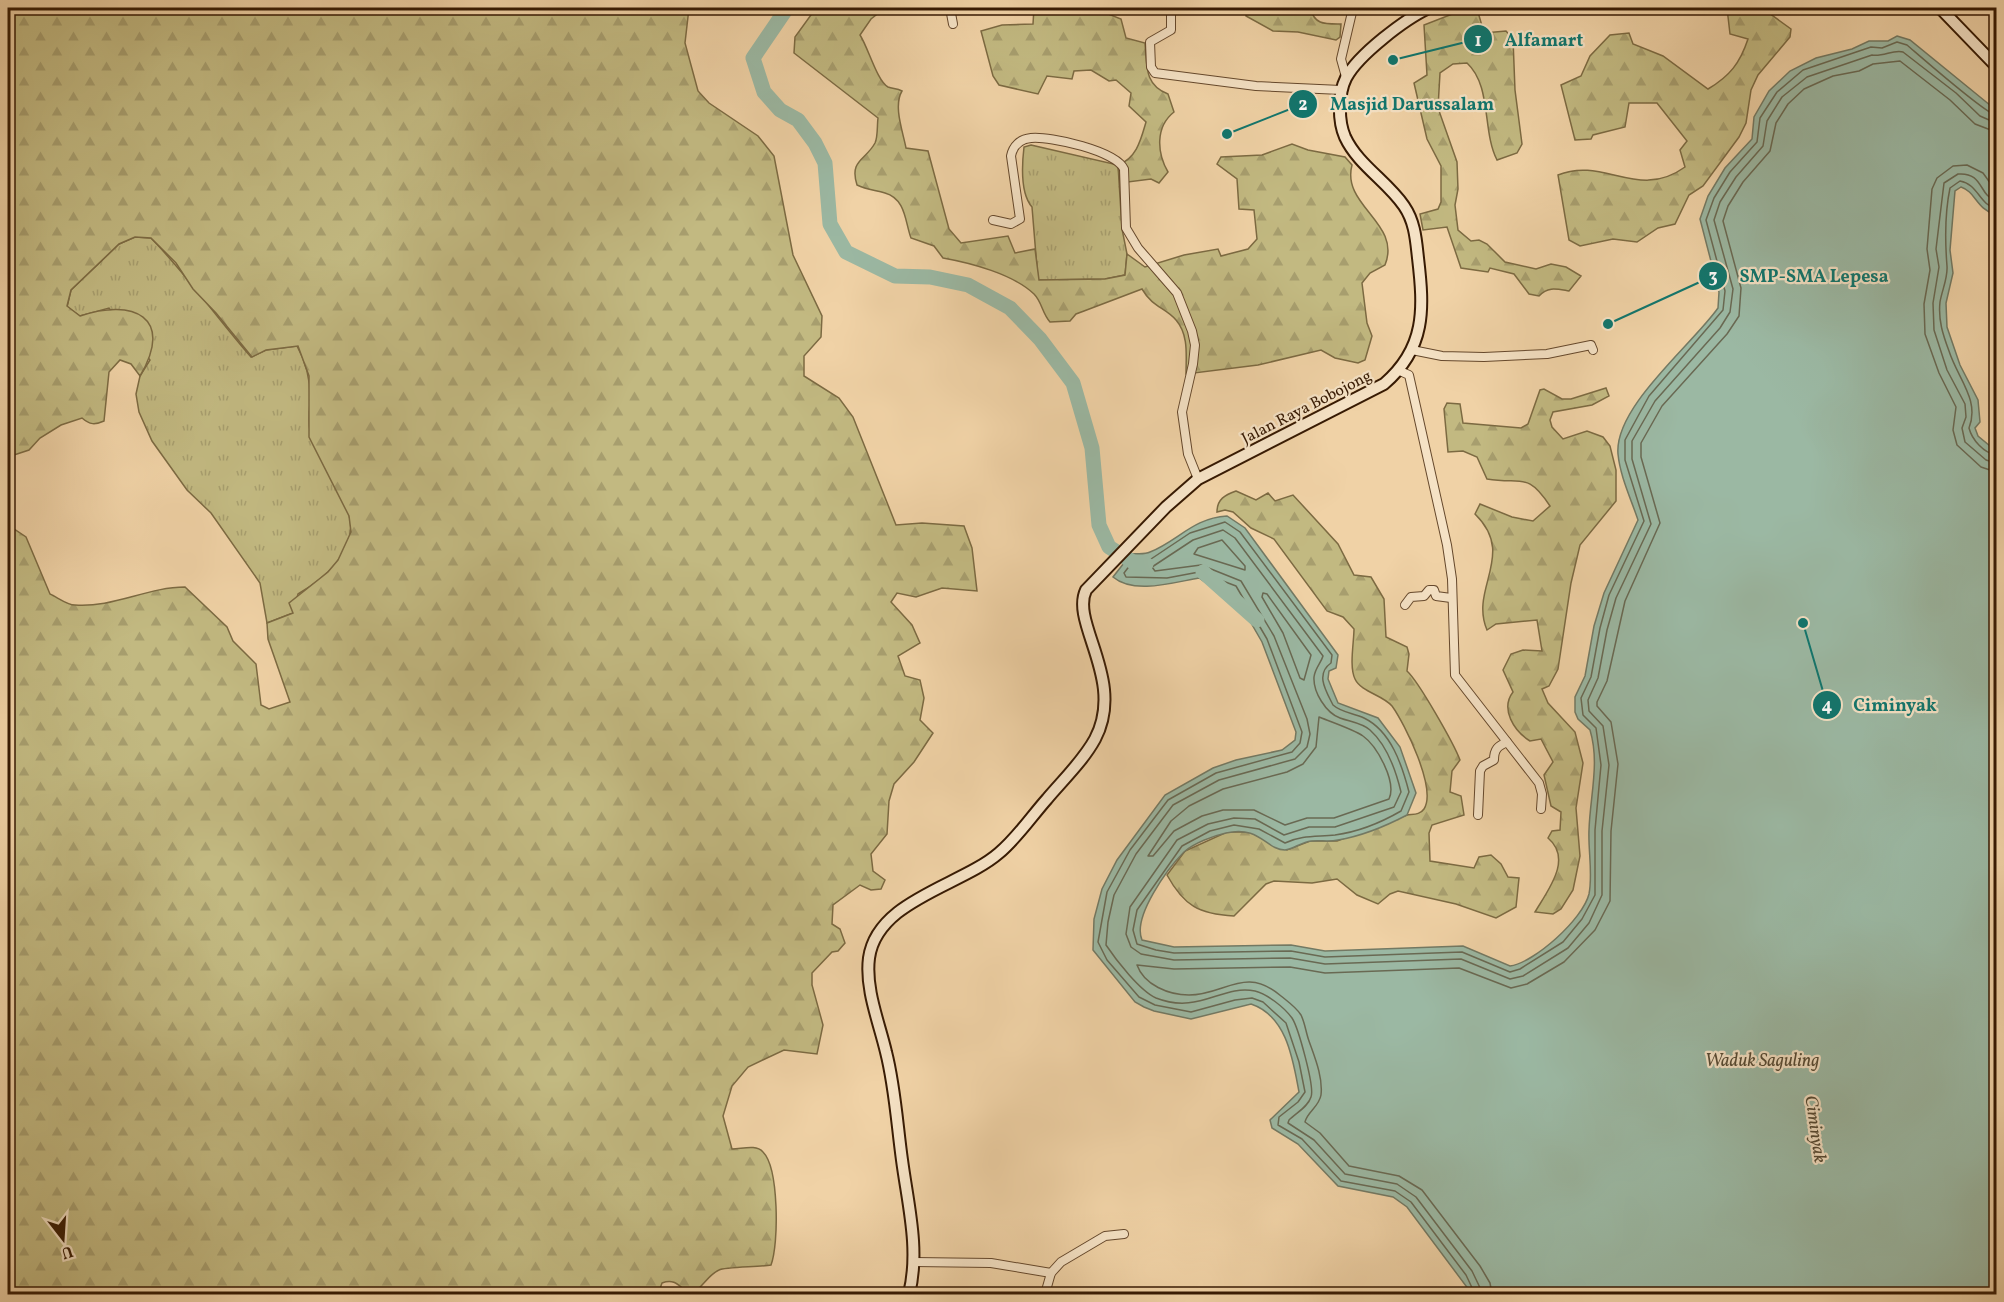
<svg xmlns="http://www.w3.org/2000/svg" width="2004" height="1302" font-family="Vollkorn,serif">
<style>
.grass{fill:url(#grass-tufts);stroke:#7c6a42;stroke-width:1.5}
.forest{fill:url(#forest-firs);stroke:#7c6a42;stroke-width:1.5}
.water{fill:#9bb8a3;stroke:#737963;stroke-width:1.5}
.lines{fill:none;stroke-linecap:round;stroke-linejoin:round}
.shore{stroke:#696953;stroke-width:1.5}
.river{stroke:#9bb8a3;stroke-width:15}
.street-casing{stroke:#65482c;stroke-width:10}
.secondary-casing{stroke:#371a03;stroke-width:14}
.street{stroke:#f5e2c5;stroke-width:8}
.secondary{stroke:#f5e2c5;stroke-width:10}
.labels{text-anchor:middle;stroke-width:4.5;stroke-linejoin:round;paint-order:stroke}
.street-label{font-size:16px;fill:#371a03;stroke:#f5e2c5}
.water-label{font-size:18px;font-style:italic;fill:#554933;stroke:#f5e2c5}
.leader{fill:none;stroke:#0f766e;stroke-width:2}
.callout-dot{fill:#0f766e;stroke:#f5e2c5;stroke-width:2}
.mark-label{font-size:18px;text-anchor:middle;font-weight:bold;fill:#fff}
.callout-label{font-size:18px;text-anchor:middle;font-weight:bold;fill:#0f766e;stroke:#f5e2c5;stroke-width:4.5;stroke-linejoin:round;paint-order:stroke}
</style>
<defs>
<pattern id="grass-tufts" width="24" height="20" patternUnits="userSpaceOnUse" patternTransform="scale(1.5)"><rect width="24" height="20" fill="#c2b981"/><path d="M3 7l-1-3M5 7V3M7 7l1-3M15 17l-1-3M17 17v-4M19 17l1-3" fill="none" stroke="#a79e6e"/></pattern>
<pattern id="forest-firs" width="22" height="20" patternUnits="userSpaceOnUse" patternTransform="scale(1.5)"><rect width="22" height="20" fill="#c2b981"/><path d="M5 1l3.5 6h-7zM16 11l3.5 6h-7z" fill="#a79e6e"/></pattern>
</defs>
<rect width="100%" height="100%" fill="#f0d2a6"/>
<filter id="stains"><feTurbulence type="fractalNoise" baseFrequency=".00333" numOctaves="4"/><feColorMatrix values="0 0 0 0 .2 0 0 0 0 .09 0 0 0 0 .02 0 0 0 .5 -.17"/></filter>
<radialGradient id="worn" r=".72"><stop offset=".6" stop-color="#630" stop-opacity="0"/><stop offset="1" stop-color="#630" stop-opacity=".3"/></radialGradient>
<g class="grass">
<path d="M1031,145L1118,165L1122,229L1127,254L1125,275L1105,279L1038,280L1032,207C1020,193 1022,164 1024,147Z"/>
<path d="M135,237L151,238C187,275 217,318 251,357L266,350L297,346C307,364 311,382 310,403C309,414 308,421 310,431C315,450 320,452 327,468C333,479 348,508 350,519C356,552 324,579 298,594L293,613L267,623L260,583L211,513L187,490L152,441L139,412L136,394L140,376L150,360L109,308L80,316L67,307L71,290L119,244Z"/>
</g>
<g class="forest">
<path d="M8,8H689L685,43L698,91L709,103L758,136L774,156L793,255L822,316L821,337L804,356V376L839,398L853,417L896,525L922,523L964,526L972,548L977,591L942,588L916,597L897,593L891,602L912,625L920,643L898,656L905,676L920,680L924,698L920,720L933,733L914,762L894,784L889,801L887,834L871,854L873,871L885,880L881,889L871,890L860,885L833,905L832,924L840,929L845,943L838,951L832,952L812,973V985L823,1025L817,1054L784,1050L748,1067L732,1086L723,1116L732,1149C742,1149 756,1144 763,1152C779,1168 779,1244 771,1265C760,1267 725,1267 719,1270C706,1276 703,1289 690,1294C679,1287 676,1278 662,1283L658,1294H8V525L26,537L50,594C57,597 67,605 75,605C112,608 148,587 185,587L227,627L233,641L256,664L261,705L269,709L290,702L268,639L267,623L293,613L289,603L328,572L338,560L351,532L349,516L309,437V376L298,346L266,350L252,357L216,313L193,289L176,263L151,238L135,237L119,244L71,290L67,306L80,316C133,298 175,317 140,376L131,364L120,360L109,372L104,421C95,425 90,425 82,418L61,425L40,438L29,450L8,457Z"/>
<path d="M816,8H885L871,19L860,35C868,47 877,81 888,87C893,89 897,88 902,91C893,106 903,132 906,148L928,151L949,229L961,243L1008,236L1015,253L1035,249L1039,280L1105,279L1125,275L1127,254L1145,267L1184,255L1218,249L1221,256L1248,249L1257,239L1254,210L1239,209L1237,179L1217,164L1221,157L1262,155L1292,144L1308,150L1345,157L1352,165C1341,206 1402,223 1385,265L1370,273L1362,283L1367,323L1372,336L1365,360L1358,363L1335,358L1321,350L1258,365L1186,374C1186,356 1189,335 1176,320C1165,307 1153,308 1142,289L1084,311L1076,314L1070,321L1050,322C1042,313 1042,302 1034,294C1013,274 971,263 943,258L934,246L911,238C905,222 906,199 885,193C875,190 867,190 857,185C849,160 866,160 875,143C878,137 877,125 878,118L794,53L795,37Z"/>
<path d="M1034,8H1093L1121,19L1126,38L1145,43C1147,65 1144,85 1168,94L1174,112C1155,127 1157,153 1168,172L1159,183L1151,179L1120,183L1118,165C1137,158 1141,139 1146,122L1129,106L1131,93L1116,80L1109,81L1091,70L1074,71L1072,79L1047,76L1038,94L999,85L993,76L981,31L1002,25L1033,24Z"/>
<path d="M1246,8H1310C1315,25 1324,24 1341,24L1340,37L1336,40L1298,32L1273,31L1246,16Z"/>
<path d="M1727,8H1762L1791,29L1790,37L1758,75L1751,90L1746,123L1739,137L1703,186L1689,195L1675,224L1658,228L1637,242L1613,239L1580,246L1569,240L1558,175C1604,156 1638,201 1685,167L1680,150L1687,141L1657,103H1629L1625,127L1593,135L1591,139L1575,140L1561,85L1581,76L1590,56L1610,35L1629,33L1633,44L1663,56L1708,89C1730,76 1740,63 1748,39L1730,34Z"/>
<path d="M1460,11L1478,12L1484,33L1506,31L1513,39L1515,90L1522,144L1517,153L1497,160C1482,131 1492,86 1467,63L1453,64L1440,73L1438,108L1457,162L1458,189L1455,205L1458,230L1471,241L1479,240L1487,244L1505,262L1536,269L1551,264L1566,267L1581,276L1569,291C1557,289 1548,286 1539,296L1529,294L1514,274L1490,268L1488,272L1461,268L1447,227L1423,230L1420,214L1438,209L1441,202V166L1427,139L1414,83L1427,75L1424,25Z"/>
<path d="M1606,388L1609,396L1592,405L1553,412L1550,420L1552,427L1563,439L1587,431L1603,437L1610,446L1616,470V501L1580,545L1571,583L1558,669L1549,686L1542,689L1548,703L1575,732L1583,763L1576,808L1580,856L1573,890L1561,909L1553,914L1535,912C1548,890 1573,859 1548,838L1552,831L1560,830L1561,812L1551,806L1544,775L1553,762L1541,739L1530,741C1514,731 1500,709 1513,692L1503,670L1511,654L1523,650L1542,651L1537,620L1496,624L1487,630C1469,588 1517,555 1475,514L1480,504L1512,517L1533,521L1550,506C1527,471 1522,485 1487,479L1477,457L1463,451L1448,452L1444,409L1447,403L1460,404L1463,423L1521,428L1528,424L1540,390L1544,389L1562,399H1571Z"/>
<path d="M1236,491L1256,500L1268,493L1275,501L1293,495L1338,544L1354,575L1371,577L1384,599L1386,637L1407,647L1409,654L1407,671C1419,682 1454,744 1460,760L1452,771L1450,792L1461,796L1464,815L1432,825L1429,833L1430,861L1474,868L1479,857L1491,855L1501,864L1508,877L1519,878L1516,907L1496,918L1456,904L1398,891L1390,894L1378,904L1357,895L1337,879L1312,883L1274,881L1266,884L1234,916C1199,914 1184,906 1167,875L1185,851L1227,832H1250L1287,850L1310,841H1337L1407,815C1413,814 1420,815 1424,809C1437,789 1405,724 1392,706C1383,695 1361,692 1355,679C1349,667 1354,642 1354,629L1343,617L1327,611L1274,539L1251,528L1233,512L1225,510L1217,512C1217,499 1225,495 1236,491Z"/>
</g>
<path class="water" d="M1897,36L1910,40L1996,110V215C1976,209 1976,192 1961,187L1955,191L1950,250L1953,273L1946,303L1947,327L1960,365L1978,400L1980,422L1975,428L1978,436L1996,451V1294H1472L1407,1207L1393,1197L1338,1186L1298,1144L1272,1128L1270,1120L1299,1092C1293,1060 1287,1016 1251,1004L1191,1019L1154,1011L1144,1007L1135,1002L1093,950L1094,919L1102,889L1117,860L1165,795L1213,768L1236,760L1282,750L1295,740L1296,732L1262,642L1232,590L1205,582L1199,578C1175,582 1134,595 1113,577L1131,554C1137,553 1144,555 1150,552C1178,541 1193,518 1227,516L1245,528L1338,655L1336,668L1329,671L1328,679L1338,703L1378,718L1400,747L1416,793L1407,815C1386,826 1362,836 1338,840C1329,842 1320,840 1311,841C1302,842 1293,849 1285,850C1266,850 1260,825 1226,833C1213,836 1194,843 1184,852C1168,868 1132,917 1142,940L1174,947L1291,945L1325,951L1463,946L1510,966C1534,963 1583,919 1589,894C1593,874 1588,850 1589,830C1590,796 1600,763 1590,730L1578,719L1575,712V697L1585,676L1594,626L1604,593L1638,520C1631,499 1620,476 1618,454C1614,407 1692,345 1718,308L1719,292L1700,219L1708,196L1725,168L1752,139L1754,117L1769,91L1790,71L1816,58L1852,49L1869,41H1888Z"/>
<g class="lines">
<g class="shore">
<polyline points="1996,191 1983,173 1967,165 1953,166 1937,178 1932,189 1927,249 1930,270 1924,304 1925,334 1939,373 1956,407 1953,430 1957,445 1981,467 1996,472"/>
<path d="M1996,201C1978,195 1984,172 1958,174L1944,183L1936,249L1939,267L1933,303L1934,330L1947,370L1965,404L1966,417L1962,428L1965,442L1986,460L1996,463"/>
<path d="M1996,209C1979,204 1978,184 1960,181L1950,188C1945,212 1945,241 1947,266C1948,278 1942,290 1940,302C1938,320 1943,335 1949,351C1958,379 1980,400 1969,428C1972,440 1984,453 1996,455"/>
<polygon points="1222,540 1245,566 1245,570 1194,554 1198,548"/>
<polygon points="1263,593 1267,594 1311,655 1304,680 1300,678 1283,633 1262,597"/>
<path d="M1319,717C1329,721 1355,730 1363,736C1377,746 1397,782 1389,799L1334,818H1307L1285,825L1254,810H1223L1202,816L1174,831L1153,856H1148L1171,821L1189,806L1223,789L1287,772L1303,764L1316,747Z"/>
<path d="M1475,1294L1466,1275L1411,1202L1395,1191L1341,1181L1302,1139L1278,1125L1279,1117L1298,1102L1305,1092L1299,1062L1286,1023L1263,1002L1252,998L1235,1000L1191,1012L1155,1005L1139,997L1107,960L1098,942L1107,892L1130,850L1168,800L1216,773L1292,752L1300,743L1302,732L1267,639L1236,586L1199,572L1167,578L1126,577L1124,573L1134,560L1151,559L1190,533L1225,522L1240,532L1332,655L1331,663C1315,674 1326,691 1333,705C1342,713 1354,713 1364,718C1391,731 1402,765 1409,792L1401,811C1382,822 1357,832 1335,835C1317,837 1302,835 1285,843L1259,829L1234,825L1210,831L1182,846L1137,910L1133,930L1137,944L1156,950L1174,953L1291,951L1325,957L1462,952L1510,972L1520,969L1563,942L1582,919L1595,895V830L1601,765L1596,728L1583,715L1581,698L1591,677L1600,628L1609,595L1644,521L1625,460V440L1649,396L1723,310L1725,291L1706,220L1714,198L1730,172L1757,142L1760,118L1777,92L1803,70L1871,47L1882,48L1897,42L1907,45C1920,56 1986,114 1996,115"/>
<path d="M1483,1294L1472,1271L1416,1197L1397,1184L1345,1174L1314,1140L1288,1123L1289,1120C1296,1113 1308,1107 1311,1097C1315,1087 1298,1027 1292,1018C1284,1007 1267,994 1255,991C1222,984 1199,1015 1156,998C1140,991 1116,960 1106,945L1108,922L1114,895L1136,854L1173,805L1219,780L1295,759L1307,747L1310,734L1307,719L1274,636L1241,581L1201,565L1155,571L1152,567L1193,540L1223,530L1235,538L1323,656C1321,663 1315,668 1314,677C1313,692 1326,713 1340,718C1351,722 1362,723 1370,730C1388,746 1396,771 1401,792L1394,807L1335,827H1309L1284,835L1255,819L1234,818L1208,824L1177,840L1130,907L1126,934L1131,947L1141,954L1174,960L1290,958L1325,964L1461,959L1510,979L1523,976L1568,948L1589,923L1602,895V831L1609,765L1603,726L1589,711L1588,700L1598,678L1607,630L1616,598L1651,524L1632,459V441L1655,401L1720,328L1730,312L1733,289L1714,220L1720,202L1736,177L1763,146L1767,121L1782,97L1807,77L1872,55C1883,57 1894,49 1903,52L1956,93L1980,116L1996,123"/>
<path d="M1492,1294L1490,1283L1480,1266L1422,1190L1399,1176L1349,1166L1320,1133L1305,1122C1307,1112 1319,1107 1321,1095C1323,1077 1315,1058 1309,1041C1306,1033 1305,1023 1301,1015C1296,1007 1287,1001 1281,996C1245,965 1225,995 1189,995C1169,995 1144,985 1137,965L1174,969L1290,967L1325,973L1459,968L1511,988L1527,984L1564,962L1595,930L1610,901L1611,831L1618,764L1611,722L1597,706V702L1607,681L1625,601L1660,523L1641,457V443L1662,406L1727,334L1739,316L1741,288L1723,221L1728,206L1743,182L1770,151L1776,123L1788,104L1804,89L1833,76L1859,71L1873,64L1900,61L1950,100L1975,124L1996,132"/>
</g>
<g class="river">
<polyline points="787,8 753,58 764,92 780,110 798,120 815,143 825,163 830,224 846,252 895,276 930,277 968,285 1010,308 1040,339 1073,383 1092,448 1099,525 1109,547 1133,562 1146,564"/>
<polyline points="1203,572 1257,620"/>
</g>
<defs>
<g id="street">
<polyline points="950,8 953,24"/>
<polyline points="1171,8 1171,30 1150,42 1151,67 1155,73 1256,86 1341,90"/>
<polyline points="1346,77 1341,59 1353,8"/>
<path d="M993,220L1011,224L1020,219L1011,156C1013,146 1020,139 1031,138C1051,136 1116,151 1124,169L1126,228L1138,248L1177,293L1192,331L1195,345L1193,364L1182,412L1188,454L1198,479"/>
<polyline points="1412,350 1442,356 1484,357 1547,354 1591,345 1593,350"/>
<polyline points="1400,371 1409,375 1447,545 1452,579 1455,675 1539,783 1542,794 1541,809"/>
<polyline points="1405,605 1411,597 1424,596 1429,590 1434,590 1436,596 1451,598"/>
<path d="M1478,815L1480,771L1483,766L1494,760C1494,749 1498,746 1507,742"/>
<polyline points="914,1262 991,1263 1051,1273"/>
<polyline points="1045,1294 1051,1273 1061,1262 1105,1236 1124,1234"/>
</g>
<g id="secondary">
<polyline points="1940,8 1996,66"/>
<path d="M909,1294C920,1250 908,1205 902,1160C897,1124 895,1087 886,1052C879,1022 865,989 869,958C877,900 961,886 999,853C1017,838 1031,817 1047,799C1063,780 1083,761 1095,739C1126,680 1070,623 1086,590L1166,507L1198,479L1384,384C1426,348 1424,309 1418,258C1416,240 1415,222 1404,206C1387,181 1358,165 1345,137C1338,121 1338,94 1346,78C1358,55 1405,19 1429,8"/>
</g>
</defs>
<use href="#street" class="street-casing"/>
<use href="#secondary" class="secondary-casing"/>
<use href="#street" class="street"/>
<use href="#secondary" class="secondary"/>
</g>
<g class="labels">
<g class="street-label">
<text transform="translate(1306 406) rotate(-27)" y="6">Jalan Raya Bobojong</text>
</g>
<g class="water-label">
<text x="1762" y="1066">Waduk Saguling</text>
<text transform="translate(1816 1129) rotate(82)" y="6">Ciminyak</text>
</g>
</g>
<path class="leader" d="M1393 60L1478 39M1227 134L1303 104M1608 324L1713 276M1803 623L1827 705"/>
<g class="callout-dot">
<circle cx="1393" cy="60" r="6"/>
<circle cx="1227" cy="134" r="6"/>
<circle cx="1608" cy="324" r="6"/>
<circle cx="1803" cy="623" r="6"/>
<circle cx="1478" cy="39" r="15"/>
<circle cx="1303" cy="104" r="15"/>
<circle cx="1713" cy="276" r="15"/>
<circle cx="1827" cy="705" r="15"/>
</g>
<g class="mark-label">
<text x="1478" y="46">1</text>
<text x="1303" y="110">2</text>
<text x="1713" y="282">3</text>
<text x="1827" y="711">4</text>
</g>
<g class="callout-label">
<text x="1544" y="46">Alfamart</text>
<text x="1412" y="110">Masjid Darussalam</text>
<text x="1814" y="282">SMP-SMA Lepesa</text>
<text x="1895" y="711">Ciminyak</text>
</g>
<rect width="2004" height="1302" fill="none" stroke="#f0d2a6" stroke-width="30"/>
<rect x="9" y="9" width="1986" height="1284" fill="none" stroke="#371a03" stroke-width="3"/>
<rect x="15" y="15" width="1974" height="1272" fill="none" stroke="#371a03" stroke-width="1.5"/>
<g transform="translate(63 1239) rotate(163)" stroke="#f5e2c5" stroke-width="4.5" paint-order="stroke">
<path d="M0-4.5L10 22L0 15L-10 22Z" fill="#371a03"/>
<text y="-9" font-size="16" font-weight="bold" text-anchor="middle" fill="#371a03">U</text>
</g>
<rect width="100%" height="100%" filter="url(#stains)"/>
<rect width="100%" height="100%" fill="url(#worn)"/>
</svg>
